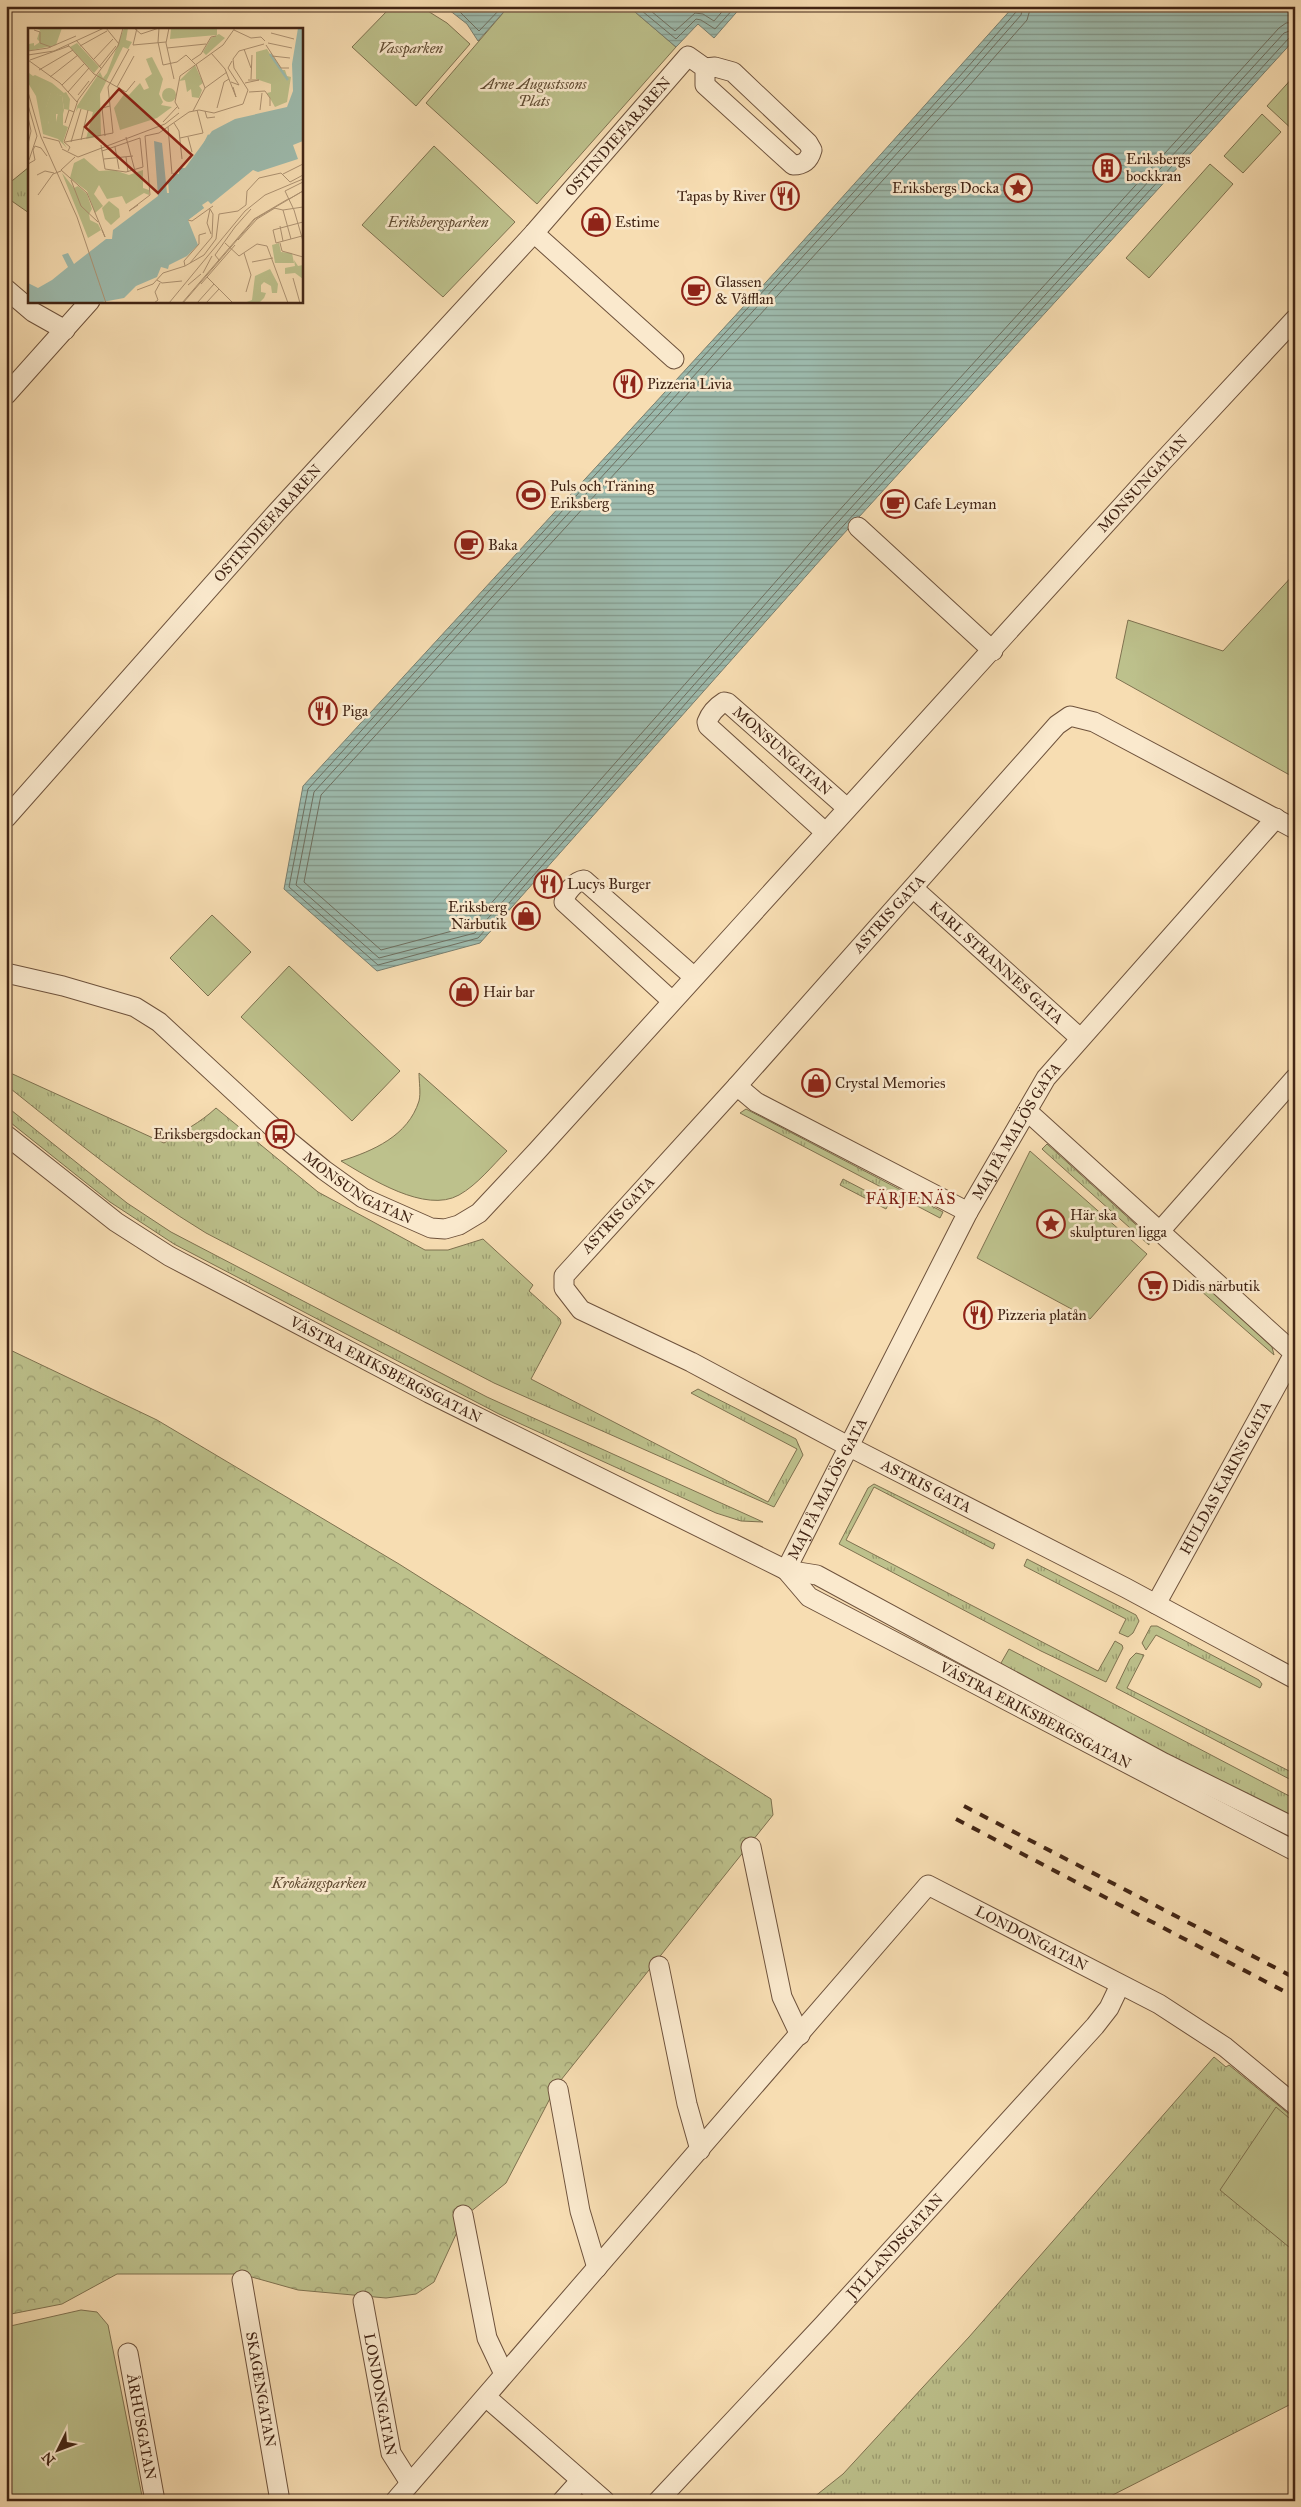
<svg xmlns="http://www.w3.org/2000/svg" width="1301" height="2507" font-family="'IM FELL Great Primer',serif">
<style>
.grass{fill:url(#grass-tufts);stroke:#7f7250}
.forest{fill:url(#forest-crowns);stroke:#7f7250}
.green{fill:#bdc18c;stroke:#7f7250}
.water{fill:url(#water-rules);stroke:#787f70}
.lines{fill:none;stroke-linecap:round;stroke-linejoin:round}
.shore{stroke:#6f7061;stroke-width:1}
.street-casing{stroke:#6e523c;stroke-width:21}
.street{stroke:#fae9cd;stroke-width:19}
.rail{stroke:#412414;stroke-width:4;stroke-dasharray:9 9;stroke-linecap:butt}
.labels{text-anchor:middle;stroke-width:5;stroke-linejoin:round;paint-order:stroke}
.park-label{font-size:15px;font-style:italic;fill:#604b32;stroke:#fae9cd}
.street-label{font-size:15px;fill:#412414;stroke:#fae9cd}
.poi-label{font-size:15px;fill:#412414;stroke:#fae9cd;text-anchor:start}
.neighbourhood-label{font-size:16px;letter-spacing:1px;fill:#7a1f14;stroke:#fae9cd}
.inset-river{fill:none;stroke:#9dbbae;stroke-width:2.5}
.inset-road{fill:none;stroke:#ae9373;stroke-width:1}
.view{fill:#8f2418;fill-opacity:0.15;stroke:#8f2418;stroke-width:2.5}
.inset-edge{fill:none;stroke:#412414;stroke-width:2.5}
</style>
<defs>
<pattern id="grass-tufts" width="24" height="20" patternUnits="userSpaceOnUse" patternTransform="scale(1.25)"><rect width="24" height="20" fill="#bdc18c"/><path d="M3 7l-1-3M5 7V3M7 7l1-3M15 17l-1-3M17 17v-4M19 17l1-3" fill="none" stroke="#9b9d71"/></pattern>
<pattern id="forest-crowns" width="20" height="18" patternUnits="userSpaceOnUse" patternTransform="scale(1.25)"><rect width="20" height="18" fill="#bdc18c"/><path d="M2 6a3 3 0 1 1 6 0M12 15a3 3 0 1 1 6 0" fill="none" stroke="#9b9d71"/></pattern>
<pattern id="water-rules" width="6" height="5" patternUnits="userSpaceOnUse" patternTransform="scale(1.25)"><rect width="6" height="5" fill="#9dbbae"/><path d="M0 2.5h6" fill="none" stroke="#82988c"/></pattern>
</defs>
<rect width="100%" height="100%" fill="#f7ddb2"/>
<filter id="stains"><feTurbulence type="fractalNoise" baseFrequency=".004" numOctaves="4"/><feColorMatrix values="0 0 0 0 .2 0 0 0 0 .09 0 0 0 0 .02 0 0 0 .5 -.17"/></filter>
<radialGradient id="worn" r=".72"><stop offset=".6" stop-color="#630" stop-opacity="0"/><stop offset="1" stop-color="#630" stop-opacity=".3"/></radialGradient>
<g class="grass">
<polygon points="29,167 29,213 6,197 6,189 9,187 7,185"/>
<path d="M6,1071L164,1143C183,1131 200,1123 216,1108L318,1192L425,1250H448L483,1239L533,1285L529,1291L560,1319L561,1323L531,1379L768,1502L797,1449L691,1393L698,1389L796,1439L803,1455L774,1507L494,1383L206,1233C135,1190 71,1137 6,1085Z"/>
<polygon points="6,1106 127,1203 171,1232 487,1397 763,1522 741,1521 716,1513 499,1414 174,1244 110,1202 6,1119"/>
<polygon points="746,1109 943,1212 940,1218 740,1113"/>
<polygon points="1047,1144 1144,1232 1149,1240 1149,1245 1043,1150 1042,1149"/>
<polygon points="843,1179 889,1203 886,1209 840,1185"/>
<polygon points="1197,1278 1272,1347 1274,1355 1192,1283"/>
<polygon points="874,1484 995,1544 993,1549 874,1487 846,1540 1098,1671 1115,1641 1122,1645 1123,1648 1106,1682 1041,1651 839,1544 868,1488"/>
<polygon points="1027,1559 1136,1615 1139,1621 1133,1633 1128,1637 1119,1633 1126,1619 1024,1566"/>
<polygon points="1151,1626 1157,1626 1259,1680 1262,1684 1260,1688 1156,1635 1146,1650 1142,1643"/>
<polygon points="1009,1649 1295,1799 1295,1822 1109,1723 1012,1673 1001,1663"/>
<polygon points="1136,1653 1144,1655 1127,1688 1295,1774 1295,1782 1116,1688 1130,1659"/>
<polygon points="1214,2057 1226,2067 1229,2065 1295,2119 1295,2402 1101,2501 809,2501 843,2474 969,2337"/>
</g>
<polygon class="forest" points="6,1348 157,1420 399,1564 771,1799 773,1815 557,2085 506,2183 464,2217 434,2282 416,2294 386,2298 298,2290 241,2274 117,2274 62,2304 6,2315"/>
<g class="green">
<polygon points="509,6 628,6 676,47 537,204 426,103"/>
<polygon points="394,7 423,8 447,23 470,44 416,106 352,47 387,11"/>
<polygon points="1295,75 1295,132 1267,106"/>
<polygon points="1262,114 1281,132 1243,173 1224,156"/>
<polygon points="434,146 515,222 443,297 362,225"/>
<polygon points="1210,164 1233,184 1149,278 1126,258"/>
<polygon points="1295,573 1295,778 1116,678 1128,620 1223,651"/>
<polygon points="212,915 251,952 208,996 170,958"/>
<polygon points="289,966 400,1071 352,1121 241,1017"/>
<path d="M419,1073L507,1151C492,1166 477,1185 459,1195C425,1214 370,1178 341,1161C373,1151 408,1136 419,1101C421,1093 419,1082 419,1073Z"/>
<polygon points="1030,1151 1147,1254 1090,1319 977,1258"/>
<polygon points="1276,2107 1295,2123 1295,2252 1220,2190"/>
<polygon points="81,2310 97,2312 108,2325 143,2501 6,2501 6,2327"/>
</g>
<g class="water">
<polygon points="444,6 509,6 478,41 467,24"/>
<polygon points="628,6 742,6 714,38 698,24 676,47"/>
<polygon points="1014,6 1295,6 1295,39 838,540 480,943 377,971 284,889 303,786 767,281"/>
</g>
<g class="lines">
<g class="shore">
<polyline points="454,6 479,31 503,6"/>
<polyline points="636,6 676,39 696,19 701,20 715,29 736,6"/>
<polyline points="645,6 675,31 695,13 703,14 714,21 727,6"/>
<polyline points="1017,6 1016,12 959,77 308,789 289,887 378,965 478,938 834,536 1289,38 1295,36"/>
<polyline points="1023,6 1021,15 963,81 314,792 296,885 379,958 475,933 829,532 1284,33 1295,29"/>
<polyline points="1031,6 1027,20 969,86 321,795 304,882 381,950 471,926 824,527 1279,28 1286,23 1295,22"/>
</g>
<defs>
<g id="street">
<polyline points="534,233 674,359"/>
<polyline points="6,289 33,312 65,330"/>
<polyline points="6,395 90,301"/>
<polyline points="858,527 993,651"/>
<path id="s1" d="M6,818L276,513L534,233L688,56L705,68L715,67L733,72L808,143L812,150C809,161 804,165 793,165L705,85V68"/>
<path id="s2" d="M1295,829L1094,722L1070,716L1057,725L737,1086L564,1276V1288L581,1310L691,1362L848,1446L1126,1588L1295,1679"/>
<path id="s3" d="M825,832L708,726L707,722C710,714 716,707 724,702L728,703L847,808"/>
<path id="s4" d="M913,888L1080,1038"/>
<path id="s5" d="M6,973L63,986L135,1007L159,1022L280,1134L324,1170L363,1198L431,1228L445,1229L459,1225L479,1213L537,1151L1162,462L1295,319"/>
<path d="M672,1001L564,902C565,893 575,881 584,880L694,977"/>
<polyline points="737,1086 756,1102 968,1212"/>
<polyline points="1027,1111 1295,1354"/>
<path id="s6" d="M6,1135L116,1222L169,1256L429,1393L786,1570L817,1575L1164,1763L1295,1828"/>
<polyline points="1160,1231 1295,1078"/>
<path id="s7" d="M786,1570L968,1212L1046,1078L1276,818"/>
<path id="s8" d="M786,1570L809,1597L1295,1851"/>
<path id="s9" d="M1156,1604L1295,1352"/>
<polyline points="751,1847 782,1997 800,2035"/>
<polyline points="659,1966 687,2104 700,2150"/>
<polyline points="558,2089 580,2211 597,2268"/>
<polyline points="463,2215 487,2338 504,2374"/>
<path id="s10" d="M242,2280L280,2501"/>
<path id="s11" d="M363,2301L391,2453L410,2483"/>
<path id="s12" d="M128,2353L155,2501"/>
<polyline points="486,2397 605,2501"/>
<path id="s13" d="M395,2501L928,1885L1159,2004L1225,2047L1295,2105"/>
<polyline points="562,2501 580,2481"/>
<path id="s14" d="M658,2501L824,2324L1095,2026L1109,2008L1120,1985"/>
</g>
</defs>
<use href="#street" class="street-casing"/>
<use href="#street" class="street"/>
<g class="rail">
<polyline points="964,1806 1295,1978"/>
<polyline points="956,1819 1295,1997"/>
</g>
</g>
<defs>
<symbol id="building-ring" viewBox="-11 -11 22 22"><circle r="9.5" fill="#fae9cd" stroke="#8f2418" stroke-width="1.5"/><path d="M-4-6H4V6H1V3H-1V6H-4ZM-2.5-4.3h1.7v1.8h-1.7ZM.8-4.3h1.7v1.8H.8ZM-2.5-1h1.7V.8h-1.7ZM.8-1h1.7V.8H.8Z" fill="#8f2418"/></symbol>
<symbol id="sight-ring" viewBox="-11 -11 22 22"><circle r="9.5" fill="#fae9cd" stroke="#8f2418" stroke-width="1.5"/><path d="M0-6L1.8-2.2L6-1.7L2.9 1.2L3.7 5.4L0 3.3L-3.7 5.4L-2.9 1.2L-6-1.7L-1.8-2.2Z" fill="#8f2418"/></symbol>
<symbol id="restaurant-ring" viewBox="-11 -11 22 22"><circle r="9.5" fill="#fae9cd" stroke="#8f2418" stroke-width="1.5"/><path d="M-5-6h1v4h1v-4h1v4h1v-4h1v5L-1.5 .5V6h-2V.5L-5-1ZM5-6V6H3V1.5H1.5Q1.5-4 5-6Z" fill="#8f2418"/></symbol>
<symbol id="shop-ring" viewBox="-11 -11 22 22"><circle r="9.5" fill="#fae9cd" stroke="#8f2418" stroke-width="1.5"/><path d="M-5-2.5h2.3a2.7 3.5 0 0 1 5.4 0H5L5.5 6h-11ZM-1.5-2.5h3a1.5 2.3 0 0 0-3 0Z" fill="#8f2418"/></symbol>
<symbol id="cafe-ring" viewBox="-11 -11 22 22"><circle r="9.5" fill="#fae9cd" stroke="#8f2418" stroke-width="1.5"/><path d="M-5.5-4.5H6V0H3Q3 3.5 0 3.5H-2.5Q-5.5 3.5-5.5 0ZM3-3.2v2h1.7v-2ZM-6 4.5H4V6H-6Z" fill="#8f2418"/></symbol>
<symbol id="stadium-ring" viewBox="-11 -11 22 22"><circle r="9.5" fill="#fae9cd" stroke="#8f2418" stroke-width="1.5"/><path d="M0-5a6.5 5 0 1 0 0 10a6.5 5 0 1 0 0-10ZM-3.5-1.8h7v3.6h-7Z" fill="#8f2418"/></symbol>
<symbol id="bus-ring" viewBox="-11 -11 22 22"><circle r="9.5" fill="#fae9cd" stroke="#8f2418" stroke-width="1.5"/><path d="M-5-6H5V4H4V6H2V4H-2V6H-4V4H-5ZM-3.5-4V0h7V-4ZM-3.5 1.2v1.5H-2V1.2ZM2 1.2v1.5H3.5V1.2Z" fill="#8f2418"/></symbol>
<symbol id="supermarket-ring" viewBox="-11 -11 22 22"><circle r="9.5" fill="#fae9cd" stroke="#8f2418" stroke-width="1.5"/><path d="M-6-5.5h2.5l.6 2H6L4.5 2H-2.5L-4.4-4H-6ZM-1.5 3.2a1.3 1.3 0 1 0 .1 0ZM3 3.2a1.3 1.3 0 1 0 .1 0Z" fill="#8f2418"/></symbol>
</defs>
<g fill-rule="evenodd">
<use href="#building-ring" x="1091" y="152" width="32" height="32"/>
<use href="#sight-ring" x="1002" y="172" width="32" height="32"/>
<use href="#restaurant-ring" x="769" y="180" width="32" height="32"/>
<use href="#shop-ring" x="580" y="206" width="32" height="32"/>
<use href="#cafe-ring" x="680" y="275" width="32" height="32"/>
<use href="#restaurant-ring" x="612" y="368" width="32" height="32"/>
<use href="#stadium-ring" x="515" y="479" width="32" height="32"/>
<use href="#cafe-ring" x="879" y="488" width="32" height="32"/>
<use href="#cafe-ring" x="453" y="529" width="32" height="32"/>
<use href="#restaurant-ring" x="307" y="695" width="32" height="32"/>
<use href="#restaurant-ring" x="532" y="868" width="32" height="32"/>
<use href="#shop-ring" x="510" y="900" width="32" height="32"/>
<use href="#shop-ring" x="448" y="976" width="32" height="32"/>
<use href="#shop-ring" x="800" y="1067" width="32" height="32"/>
<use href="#bus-ring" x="264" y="1118" width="32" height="32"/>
<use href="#sight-ring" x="1035" y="1208" width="32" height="32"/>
<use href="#supermarket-ring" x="1137" y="1270" width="32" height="32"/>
<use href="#restaurant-ring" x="962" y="1299" width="32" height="32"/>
</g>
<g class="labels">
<g class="park-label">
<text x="411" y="53">Vassparken</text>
<text x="534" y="89">Arne Augustssons<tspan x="534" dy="17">Plats</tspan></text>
<text x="438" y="227">Eriksbergsparken</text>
<text x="319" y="1888">Krokängsparken</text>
</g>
<g class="street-label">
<text dy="5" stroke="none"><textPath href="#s1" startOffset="916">OSTINDIEFARAREN</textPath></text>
<text dy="5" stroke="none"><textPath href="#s5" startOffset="1544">MONSUNGATAN</textPath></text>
<text dy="5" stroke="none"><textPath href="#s1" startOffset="394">OSTINDIEFARAREN</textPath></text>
<text dy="5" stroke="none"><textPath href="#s3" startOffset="265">MONSUNGATAN</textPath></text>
<text transform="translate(889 914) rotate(-48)" y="5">ASTRIS GATA</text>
<text dy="5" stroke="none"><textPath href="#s4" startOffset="112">KARL STRANNES GATA</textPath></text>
<text dy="5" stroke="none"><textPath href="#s7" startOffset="496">MAJ PÅ MALÖS GATA</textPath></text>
<text dy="5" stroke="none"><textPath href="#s5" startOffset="422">MONSUNGATAN</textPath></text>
<text transform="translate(618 1215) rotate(-47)" y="5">ASTRIS GATA</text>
<text dy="5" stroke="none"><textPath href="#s6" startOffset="448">VÄSTRA ERIKSBERGSGATAN</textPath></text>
<text dy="5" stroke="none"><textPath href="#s9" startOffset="144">HULDAS KARINS GATA</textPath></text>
<text dy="5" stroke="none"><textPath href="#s2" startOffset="1435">ASTRIS GATA</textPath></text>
<text dy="5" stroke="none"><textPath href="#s7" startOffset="91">MAJ PÅ MALÖS GATA</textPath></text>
<text dy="5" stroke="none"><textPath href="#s8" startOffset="291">VÄSTRA ERIKSBERGSGATAN</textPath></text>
<text dy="5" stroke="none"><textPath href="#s13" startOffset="931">LONDONGATAN</textPath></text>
<text dy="5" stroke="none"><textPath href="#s14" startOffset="348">JYLLANDSGATAN</textPath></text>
<text dy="5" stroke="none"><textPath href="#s10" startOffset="111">SKAGENGATAN</textPath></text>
<text dy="5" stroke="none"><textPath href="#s11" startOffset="95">LONDONGATAN</textPath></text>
<text dy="5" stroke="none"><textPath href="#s12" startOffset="75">ÅRHUSGATAN</textPath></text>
</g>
<g class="poi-label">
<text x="1126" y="164">Eriksbergs<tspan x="1126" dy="17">bockkran</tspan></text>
<text x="999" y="193" text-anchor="end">Eriksbergs Docka</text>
<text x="766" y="201" text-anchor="end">Tapas by River</text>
<text x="615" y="227">Estime</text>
<text x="715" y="287">Glassen<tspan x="715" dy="17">&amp; Våfflan</tspan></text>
<text x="647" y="389">Pizzeria Livia</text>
<text x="550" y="491">Puls och Träning<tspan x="550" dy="17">Eriksberg</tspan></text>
<text x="914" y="509">Cafe Leyman</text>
<text x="488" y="550">Baka</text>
<text x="342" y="716">Piga</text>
<text x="567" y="889">Lucys Burger</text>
<text x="507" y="912" text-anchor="end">Eriksberg<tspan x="507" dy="17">Närbutik</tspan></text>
<text x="483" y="997">Hair bar</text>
<text x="835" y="1088">Crystal Memories</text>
<text x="261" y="1139" text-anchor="end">Eriksbergsdockan</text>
<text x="1070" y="1220">Här ska<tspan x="1070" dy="17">skulpturen ligga</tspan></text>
<text x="1172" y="1291">Didis närbutik</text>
<text x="997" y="1320">Pizzeria platån</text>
</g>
<g class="neighbourhood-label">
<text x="911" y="1204">FÄRJENÄS</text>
</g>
</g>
<g transform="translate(28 28)">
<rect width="275" height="275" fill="#f7ddb2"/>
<path d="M96,0H100L98,12L104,14L100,21L95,19L72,66L73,108L58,111L65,84L50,80L48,84L49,78L72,44L75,50L79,45ZM81,173L91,181L92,189L83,197L77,191L74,180Z" fill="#bdc18c"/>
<path d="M6,0H34L28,17L0,23L1,16L6,15V18L12,14L9,11L12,2ZM191,6L197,10L178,27L175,24L183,10ZM124,29L135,51L131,66L135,74L133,77L144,79L129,90L92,102L86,80L97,65L101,67L112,55L116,62L121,60L117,51L124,46L118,31ZM0,36L1,45L5,48L7,47L24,55L36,65L38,64L42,71L41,82L36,81L34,68L23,65L16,86L20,96L21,92L28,94L30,85L35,86V97L40,99L35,114L39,120L30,111L15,106L8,68L0,55ZM167,37L175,55L171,58L174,62L171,70L164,69L163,61L159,64L157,52L151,53ZM34,145L46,160L50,158L59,166L64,181L61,186L62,192L70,196L73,202L60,210ZM266,232L270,238L275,237V251L267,245L257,246V240L267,238ZM242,241L250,256L249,265H244L243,258L236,254L233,257V264L238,265L236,270L231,275H216L224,272L227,248Z" fill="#bdc18c"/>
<path d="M143,0H189V7L142,11ZM251,215L253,224L264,225L266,235H247L244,217Z" fill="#bdc18c"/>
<path d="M49,15L71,39L66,45L42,19ZM239,21L252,42H257L259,48L263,49L259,74L247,79L239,65L243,64V56L228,51V24ZM134 67a7 7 0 1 1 14 0a7 7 0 1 1-14 0ZM23,64L34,68L36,82L35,86H28V95L21,93L20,96L15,95L13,82L18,79ZM56,130L71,143L86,142L101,147L115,142V160L121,162V167L116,165L98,176L94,168L79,171L71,157L66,166L75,178L67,185L59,163L42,150L46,135Z" fill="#bdc18c"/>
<path d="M270,0H275V113L265,117L270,131L230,144L225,142L183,176L180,173L174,177L176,180L160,192L170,217L159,228L141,237L140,241L133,239L129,249L108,258L96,270L69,275H0V255L10,260L24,252L40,239L34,227L40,225L46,236L78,211H84L85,202L130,168L126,113L134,115L139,165H141L140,153L145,151V145L151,146V140H157L184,103L207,91L259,79L265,63L264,36Z" fill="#9dbbae"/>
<path class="inset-river" d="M242,26L260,52M153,227L142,208L144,183L181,107L179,129L191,134L275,95M106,231L175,179M72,248L141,194L194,145L247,109L275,98M74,255L88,244M73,257L207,138L249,111L275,101M32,275L69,251M42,275L71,257M45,275L70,259"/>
<path class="inset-road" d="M78,0L91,16M106,0L113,6L131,0M109,0L105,17L138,14M131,0L130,14L135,37L149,34L158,27L167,36M141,0L138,15L146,51M6,2L12,4V15L23,19M206,2L223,10L233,9L237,13M243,5L266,11M48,12L73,40M240,15L264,20M40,17L66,46L98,64L107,53M238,17L253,40H261M52,18L79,3M139,20L178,16M216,21L223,40M0,23L20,20L48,8M183,25L197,41L208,69L205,59M0,27L26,23L76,0M244,28L262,30M0,32L32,55L49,74M2,32L41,18M65,32L85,11M164,32L173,26L183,9L188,8M71,39L88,18M11,42L45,22M22,49L50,27M223,51L224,27M203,54L211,57L200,40L204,33M217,55L231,52H220M34,57L57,35M89,59L106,28M177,60L199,44M0,64L13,109L49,189L78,275M40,64L61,40M221,64L237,63L242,70V78M50,67L61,53M0,77L9,108L1,132M189,80L196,54L201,51M151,81L147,74L152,48L195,17L207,0M232,82L234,65M165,83L177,60L168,36M177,83L179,90L187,89M0,89L3,103L0,116M135,94L149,79M37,95L41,82L46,84M146,95L151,103L154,131M140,99L144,146M77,108L74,80L82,78M15,109L31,113L34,120M98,109L107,143M160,109L164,124M152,110L175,105L169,82M53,112L60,82M37,114L85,105L80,59L101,21M43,114L53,81M73,117L77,141L98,144L115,139L112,110L74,123M87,119L91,141M34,121L50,129L137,96L151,85M40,123L42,119L36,114L50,72L90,18L95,0M47,129L33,142L59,165L77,209L74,202M98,129L100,144M76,131L105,128M0,136L7,132L5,122L7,118L13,120L19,128M255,146L275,136M9,147L17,143L26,145M43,152L53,178L70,194M275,154L257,163L266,182L275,213M10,167L25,146L33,143M261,171L275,163M110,177L101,183L122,167L117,108L131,105L161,84L171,82L186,85L215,76L220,62L206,40L205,31L211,23L236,16M246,180L255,182L275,179M255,182L263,211M160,192L164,193L185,178M252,198L255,213M207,199L223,181M183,206L179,195L182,181L185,186L184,209M274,208L248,215L245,202L275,194M210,212L229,191L247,180M197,215L211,228L229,216L239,218L260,275M252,215L254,223L275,229M216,225L223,247L218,264M191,232L187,227L207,199M224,234L245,230M162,235L184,209M157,238L156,233L171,216V207L178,205M175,245L184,228M179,249L205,275M265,250L272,275M129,252L134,255L154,253M173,256L207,217M160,257L173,246M109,262L125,256L135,245L157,238L176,227L188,211L191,186L210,183L218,177L219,163L231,150L253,145L262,154L275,147M126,275L130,272L127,264L132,255M141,275L217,183L237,167L275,151M154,275L226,191L260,171M155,275L227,191L275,163M169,275L186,256M178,275L191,261"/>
<path class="view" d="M91,61L164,127L130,165L57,99Z"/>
<rect width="275" height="275" class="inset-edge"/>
</g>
<rect width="1301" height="2507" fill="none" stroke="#f7ddb2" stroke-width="25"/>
<rect x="8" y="8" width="1286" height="2492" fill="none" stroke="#412414" stroke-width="2.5"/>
<rect x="12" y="12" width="1276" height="2482" fill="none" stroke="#412414"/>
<g transform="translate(58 2450) rotate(228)" stroke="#fae9cd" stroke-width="4" paint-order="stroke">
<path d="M0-4L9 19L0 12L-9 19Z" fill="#412414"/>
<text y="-8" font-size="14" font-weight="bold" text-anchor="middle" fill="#412414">N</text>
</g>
<rect width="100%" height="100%" filter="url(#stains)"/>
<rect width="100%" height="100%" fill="url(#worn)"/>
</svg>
